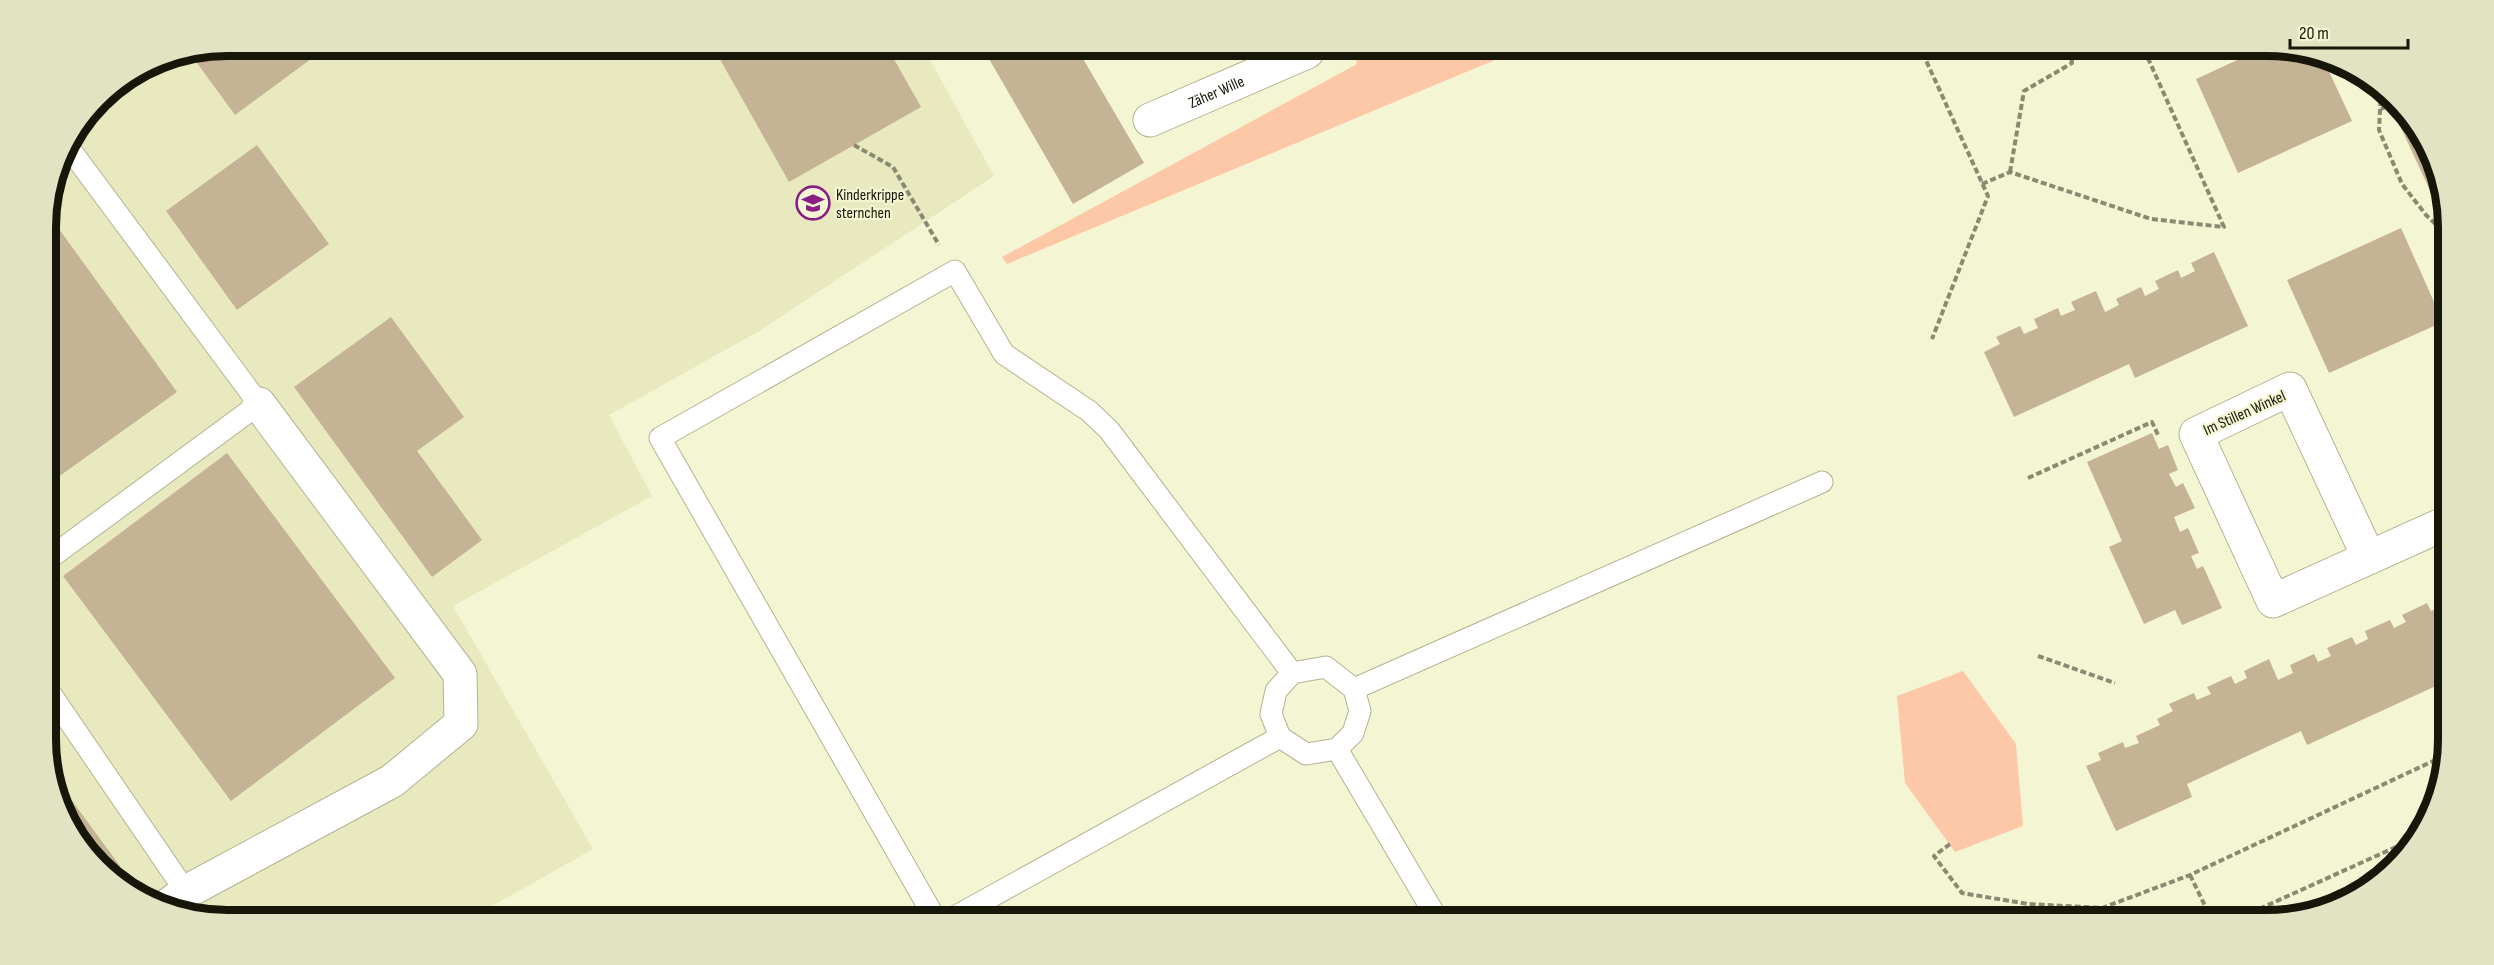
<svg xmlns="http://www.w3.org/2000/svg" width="2494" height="965" font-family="'Sofia Sans Condensed',sans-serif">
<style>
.built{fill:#e9e9bf}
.green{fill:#fdc8a7}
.building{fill:#c5b395}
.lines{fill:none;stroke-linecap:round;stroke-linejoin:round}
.service-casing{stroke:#b3b392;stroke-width:23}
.minor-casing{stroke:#b3b392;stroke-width:35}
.path{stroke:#8a8a72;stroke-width:4;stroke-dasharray:6 3;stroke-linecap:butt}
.service{stroke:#fff;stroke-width:21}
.minor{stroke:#fff;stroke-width:33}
.labels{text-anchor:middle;stroke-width:4.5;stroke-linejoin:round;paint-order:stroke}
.street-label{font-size:16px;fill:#161609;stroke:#f4f5d2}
.poi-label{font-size:16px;fill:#161609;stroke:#f4f5d2;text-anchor:start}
.rim{fill:none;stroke:#161609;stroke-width:8}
</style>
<rect width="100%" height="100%" fill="#f4f5d2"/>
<polygon class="built" points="226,45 930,45 924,49 994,176 761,330 609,415 652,496 453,606 593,849 467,920 226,920 168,910 90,858 48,774 45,214 64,146 107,90 157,59"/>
<g class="green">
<polygon points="1351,45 1531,45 1007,264 1002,257 1357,64"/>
<polygon points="1963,671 2016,744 2023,826 1955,852 1905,783 1897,696"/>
</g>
<g class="building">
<polygon points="226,45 330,45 235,115 189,52"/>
<polygon points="712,45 886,45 921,107 789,182"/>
<polygon points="981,45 1075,45 1144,163 1073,204"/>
<polygon points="2270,45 2321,54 2352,121 2238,173 2196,79"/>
<polygon points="2407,112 2435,157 2447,202 2447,206 2439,210 2396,117"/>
<polygon points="257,145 329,244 237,310 166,211"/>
<polygon points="46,211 177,392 47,485 45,214"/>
<polygon points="2401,228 2443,322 2329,373 2287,280"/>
<polygon points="2214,252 2248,326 2135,378 2129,364 2014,417 1984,352 2000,344 1996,337 2020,326 2024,334 2038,328 2034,319 2058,308 2061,316 2075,310 2071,302 2096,291 2105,312 2119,305 2116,299 2141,287 2145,296 2159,289 2155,281 2178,270 2181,278 2195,271 2191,263"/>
<polygon points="391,317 464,417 417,451 482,540 432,577 294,387"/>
<polygon points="2152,433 2159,449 2168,445 2178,470 2169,474 2176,487 2183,483 2195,508 2174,517 2180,532 2188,528 2199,553 2191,556 2197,569 2203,566 2222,608 2182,625 2175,610 2144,624 2109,547 2122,541 2087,462"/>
<polygon points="227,453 395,678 231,801 63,576"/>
<polygon points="2449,593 2449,680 2307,745 2301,731 2187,784 2192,797 2116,831 2086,766 2101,760 2098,753 2123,742 2125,748 2139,743 2136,736 2160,725 2157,719 2173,711 2169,704 2194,693 2197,700 2211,694 2207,687 2231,676 2235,684 2247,678 2244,671 2269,659 2278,680 2293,673 2290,665 2314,654 2318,662 2331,656 2327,648 2352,637 2356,645 2368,639 2365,631 2390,620 2394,628 2406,622 2402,615 2427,603 2431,611 2444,605 2440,597"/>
<polygon points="48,768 120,866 111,872 90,858 48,774"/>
<polygon points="2379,873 2382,879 2378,883 2326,910 2282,919"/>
</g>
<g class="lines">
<defs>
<g id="service">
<polyline points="47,560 259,404 66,144"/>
<polygon points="1326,667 1354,689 1360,711 1353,733 1337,749 1306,754 1280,737 1271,714 1276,691 1292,673"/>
<polyline points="1354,689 1822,482"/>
<polyline points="48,690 186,892"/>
<polyline points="1337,749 1438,920"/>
<polyline points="936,920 660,438 955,271 1004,354 1089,411 1109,430 1292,673"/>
<polyline points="949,920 1280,737"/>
</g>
<g id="minor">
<path id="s1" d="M1150,120L1307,52L1304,45"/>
<polyline points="2369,558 2290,389 2196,434 2273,601 2448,522"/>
<polyline points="164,908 186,892 392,781 461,724 460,674 259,404"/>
</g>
</defs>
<use href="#service" class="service-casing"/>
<use href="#minor" class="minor-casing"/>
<g class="path">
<polyline points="1919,45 1988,196 1932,339"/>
<polyline points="2381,91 2379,130 2402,184 2426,215 2447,235"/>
<polyline points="2381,109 2397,102"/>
<polyline points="854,145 893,167 939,245"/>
<polyline points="2010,172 2024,91 2072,63 2070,45"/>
<polyline points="1982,184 2010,172 2151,219 2224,227 2142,45"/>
<polyline points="2028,478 2152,422 2158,435"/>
<polyline points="2038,656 2115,683"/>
<polyline points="1950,844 1934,856 1962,893 2028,904 2102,908 2190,875 2446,755"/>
<polyline points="2190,875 2212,920"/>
<polyline points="2235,920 2418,837"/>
</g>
<use href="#service" class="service"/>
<use href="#minor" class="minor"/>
</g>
<defs>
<symbol id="school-ring" viewBox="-11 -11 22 22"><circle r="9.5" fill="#f4f5d2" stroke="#891e84" stroke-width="1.5"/><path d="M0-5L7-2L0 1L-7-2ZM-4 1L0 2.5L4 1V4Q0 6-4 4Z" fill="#891e84"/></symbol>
</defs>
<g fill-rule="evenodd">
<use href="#school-ring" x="794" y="184" width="38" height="38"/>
</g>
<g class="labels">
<g class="street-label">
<text dy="6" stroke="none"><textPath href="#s1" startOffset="72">Zäher Wille</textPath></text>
<text transform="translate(2244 412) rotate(-24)" y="6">Im Stillen Winkel</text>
</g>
<g class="poi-label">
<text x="836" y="200">Kinderkrippe<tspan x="836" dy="18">sternchen</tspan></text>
</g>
</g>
<path d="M0 0H2494V965H0ZM227 56H2267A171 171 0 0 1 2438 227V739A171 171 0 0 1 2267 910H227A171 171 0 0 1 56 739V227A171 171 0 0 1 227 56Z" fill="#e2e3c2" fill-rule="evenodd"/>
<path class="rim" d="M227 56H2267A171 171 0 0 1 2438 227V739A171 171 0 0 1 2267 910H227A171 171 0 0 1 56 739V227A171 171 0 0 1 227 56Z"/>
<path d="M2290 39v9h118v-9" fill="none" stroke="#161609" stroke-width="3"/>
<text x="2299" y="39" font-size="18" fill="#161609" stroke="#f4f5d2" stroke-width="4.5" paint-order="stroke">20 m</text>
</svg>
